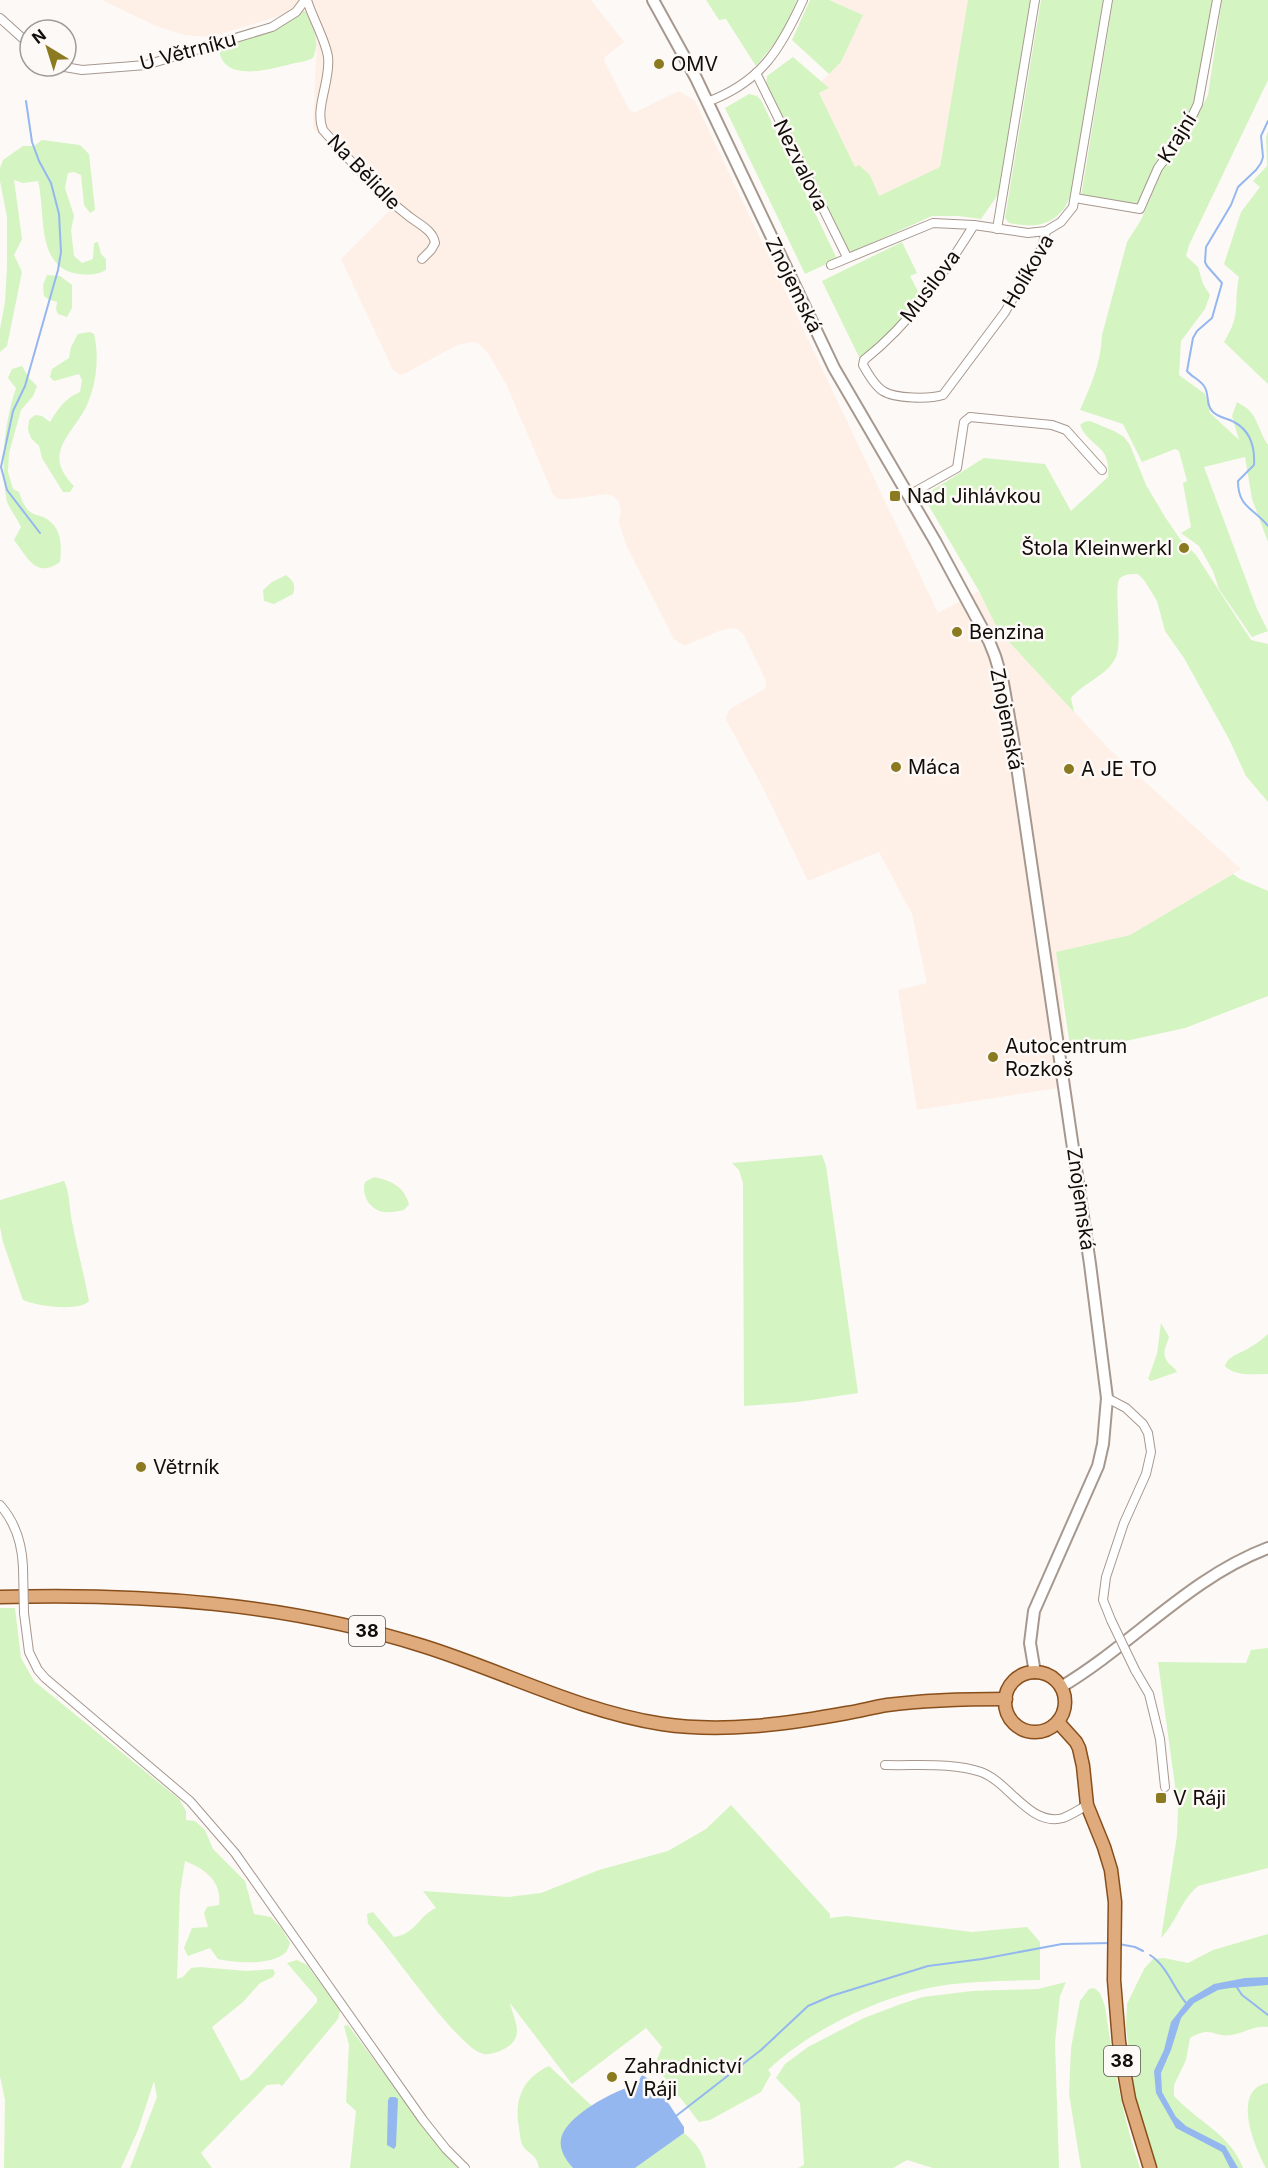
<svg xmlns="http://www.w3.org/2000/svg" width="1268" height="2168" font-family="Inter,sans-serif">
<style>
.built{fill:#fef0e7}
.green{fill:#d4f4c1}
.water{fill:#94b7f0}
.lines{fill:none;stroke-linecap:round;stroke-linejoin:round}
.stream{stroke:#94b7f0;stroke-width:2}
.minor-casing{stroke:#a7988e;stroke-width:10}
.secondary-casing{stroke:#a7988e;stroke-width:14}
.primary-casing{stroke:#894f1b;stroke-width:15}
.minor{stroke:#fff;stroke-width:8}
.secondary{stroke:#fff;stroke-width:10}
.primary{stroke:#dfab7c;stroke-width:12}
.minor-bridge-casing{stroke:#a7988e;stroke-width:10;stroke-linecap:butt}
.minor-bridge{stroke:#fff;stroke-width:8}
.poi-dot{fill:#8b7a1f;stroke:#fdf9f7;stroke-width:2}
.labels{text-anchor:middle;stroke-width:5;stroke-linejoin:round;paint-order:stroke}
.shield{fill:#fdf9f7;stroke:#585450;stroke-width:1.5}
.shield-label{font-size:18px;font-weight:bold;fill:#120d09}
.street-label{font-size:20px;fill:#120d09;stroke:#fdf9f7}
.poi-label{font-size:20px;fill:#120d09;stroke:#fdf9f7;text-anchor:start}
</style>
<rect width="100%" height="100%" fill="#fdf9f7"/>
<g class="built">
<polygon points="102,0 591,0 624,42 606,56 604,61 630,111 636,112 679,91 695,101 938,613 979,591 998,630 1109,749 1241,869 1130,935 1056,952 1071,1086 917,1110 898,990 927,983 912,914 879,852 808,881 761,784 725,718 730,709 766,688 766,681 744,635 737,629 731,628 719,631 684,646 674,639 626,545 619,522 621,511 619,502 615,497 608,494 568,499 558,499 553,494 507,386 488,353 479,344 474,342 457,345 404,374 400,375 393,370 341,259 390,210 313,128 317,39 303,9 210,37 184,35 156,26"/>
<polygon points="829,0 968,0 940,167 879,196 870,175 855,167 819,93 828,89 821,82 841,62 863,15"/>
</g>
<g class="green">
<polygon points="706,0 797,0 782,34 756,66 726,19 719,20"/>
<polygon points="810,0 829,0 863,15 841,62 829,74 792,40"/>
<polygon points="968,0 1030,0 999,193 981,219 958,216 932,216 852,252 845,249 766,84 767,76 793,57 829,88 819,93 855,167 859,165 870,175 879,196 940,167"/>
<path d="M1041,0H1103L1071,196C1068,200 1066,207 1062,211C1047,228 1029,227 1009,223L1005,218Z"/>
<polygon points="1113,0 1212,0 1195,101 1139,205 1081,197"/>
<path d="M1222,0H1268V80L1189,245L1186,256L1198,267L1203,284L1210,295L1205,309L1181,341L1179,375L1205,394L1210,413L1239,440L1232,416L1237,402C1240,404 1246,407 1249,410C1258,419 1260,434 1268,445V542L1252,499L1245,457L1204,467L1257,609L1268,631L1252,637L1219,589L1213,571L1199,546L1181,533L1191,527L1183,483L1187,481L1179,451L1175,449L1142,462L1123,424L1080,410C1091,385 1101,363 1102,335L1127,242L1141,220L1162,171L1185,141L1208,95Z"/>
<path d="M300,9L306,12C313,28 321,40 313,58C307,61 302,62 295,63C274,68 223,85 219,49L223,45L272,27Z"/>
<polygon points="749,94 757,96 761,100 837,259 805,274 725,108"/>
<path d="M1268,131V384L1224,342C1242,313 1233,306 1239,277L1224,264L1241,212L1260,187L1253,181L1267,166L1266,138Z"/>
<path d="M42,140L80,145L89,154L95,210L90,213L84,205L81,175L74,172L68,173L65,188L74,216L71,230L74,256L82,263L93,259L94,243L98,242L101,254L106,259V270C97,275 90,275 79,274C35,269 46,212 38,181L23,183L14,180L22,239L14,255L22,272L7,346L0,352V329L5,302L7,267V217L0,181V168L3,160L23,146H34Z"/>
<polygon points="902,242 917,273 910,276 922,299 902,321 860,359 822,281"/>
<polygon points="47,275 60,276 72,285 72,308 67,317 58,314 56,309 57,302 48,299 44,296 43,285"/>
<path d="M90,332L94,334C99,355 97,380 89,400C77,433 39,450 74,486L70,492H63L42,458L39,446L31,438L28,430L29,420L35,415L42,416L50,422C58,409 65,398 80,392L82,380L79,374L54,381L50,377L52,369L69,358L71,347L78,334Z"/>
<path d="M22,366L29,378L37,386L33,396L21,410L9,453L8,472L13,489L19,492C21,498 23,504 27,509C31,514 37,515 43,517C62,526 62,545 60,562C36,579 28,558 14,540L21,527C17,518 11,511 7,502C0,465 4,424 16,388L8,378L12,369Z"/>
<path d="M1090,421L1114,431L1124,437L1130,445L1146,485L1165,517L1180,539L1196,555L1251,640L1268,644V802L1246,776L1229,739L1184,658L1165,631L1157,601L1144,580L1138,574C1131,574 1125,574 1120,578C1113,586 1123,641 1116,657C1108,675 1083,683 1071,698L1074,712L998,630L979,591L923,496L984,458L1045,464L1071,511L1108,477C1111,443 1090,449 1080,425L1084,422Z"/>
<path d="M286,575C293,581 296,584 293,594L274,604L264,601L263,590L272,582Z"/>
<polygon points="1233,874 1240,879 1268,891 1268,996 1185,1028 1071,1053 1056,952 1130,935"/>
<polygon points="822,1155 826,1166 858,1393 798,1402 744,1406 743,1183 739,1170 732,1163"/>
<path d="M374,1177C391,1181 403,1185 409,1204L404,1210C398,1211 390,1213 384,1212C370,1210 361,1195 365,1182Z"/>
<path d="M64,1181C70,1192 69,1208 72,1222C77,1248 84,1274 89,1301C80,1312 35,1306 23,1300L3,1242L0,1227V1200Z"/>
<path d="M1161,1323L1169,1337C1167,1345 1161,1352 1167,1361C1170,1366 1175,1367 1177,1372L1151,1381L1148,1379L1157,1354Z"/>
<path d="M1268,1334V1374C1255,1374 1235,1377 1225,1366C1228,1355 1243,1353 1252,1346C1258,1343 1263,1338 1268,1334Z"/>
<path d="M0,1608H15L21,1658L34,1681L179,1799L186,1811V1820L195,1821L205,1830L213,1849L245,1881L254,1914L271,1917L282,1929L290,1943C289,1946 288,1949 286,1952C272,1966 235,1963 218,1959L210,1948L188,1956L184,1948L192,1928L208,1927L204,1913L207,1907L219,1905C222,1881 205,1869 185,1861L180,1892L177,1979L183,1977L191,1968L200,1967L246,1971L273,1969L275,1973L273,1977L260,1983L243,2002L212,2027L241,2081L249,2077L317,2002V1998L287,1963L297,1960L307,1965L340,2010L338,2019L282,2086L279,2084L267,2085L201,2153L212,2168H130L157,2097L154,2081L138,2130L121,2168H4L5,2100L0,2076Z"/>
<path d="M1268,1648V1868L1198,1886C1181,1900 1176,1923 1161,1938L1177,1836L1178,1807L1158,1662L1246,1663L1251,1650Z"/>
<path d="M731,1805L830,1914V1918L846,1916L972,1932L1027,1927L1040,1942V1980C1006,1981 972,1981 939,1986C881,1996 811,2029 768,2070L771,2074L761,2092L710,2120L699,2122L655,2065L662,2047L646,2028L572,2084L510,2003C514,2021 527,2038 502,2050C498,2052 489,2055 484,2054C460,2051 390,1947 368,1924L367,1914L373,1912L394,1937C416,1934 418,1916 436,1908L423,1891L507,1897L541,1893L599,1870L668,1851L706,1829Z"/>
<path d="M1268,1934V2027C1254,2025 1244,2033 1231,2035C1213,2038 1213,2025 1190,2038L1186,2060L1174,2085V2096C1197,2121 1231,2135 1243,2168H1156L1135,2102L1126,2026L1127,2004L1144,1969L1153,1959L1164,1958L1188,1963L1213,1950Z"/>
<polygon points="1066,1982 1060,1996 1055,2042 1059,2168 933,2168 907,2160 893,2168 798,2168 804,2165 800,2103 776,2078 785,2064 808,2047 864,2018 901,2004 923,1997 972,1991 1038,1989"/>
<path d="M1094,1988L1100,1993L1105,2006C1113,2062 1122,2115 1140,2168H1081L1069,2094L1071,2048L1080,2001L1089,1989Z"/>
<polygon points="348,2025 434,2141 458,2168 350,2168 356,2111 346,2102 349,2045 344,2026"/>
<path d="M549,2066L592,2106L574,2120L562,2135L568,2162L573,2168H539C536,2153 530,2156 523,2146C520,2141 520,2133 519,2127C514,2099 523,2078 549,2066Z"/>
<path d="M1268,2083V2168H1266C1255,2149 1230,2089 1268,2083Z"/>
<path d="M684,2133C696,2143 703,2152 706,2168H635Z"/>
</g>
<g class="water">
<polygon points="1268,1977 1268,1985 1230,1988 1218,1990 1194,2003 1181,2018 1171,2050 1161,2073 1162,2092 1176,2117 1186,2126 1225,2146 1238,2168 1230,2168 1222,2152 1176,2128 1156,2093 1154,2071 1164,2050 1171,2022 1189,1999 1214,1984 1245,1978"/>
<path d="M642,2075C657,2082 674,2112 684,2127V2133L635,2168H573C566,2160 559,2150 561,2139C565,2116 615,2090 636,2085Z"/>
<polygon points="390,2097 395,2097 398,2099 396,2146 394,2149 387,2145 388,2100"/>
</g>
<g class="lines">
<g class="stream">
<polyline points="26,101 32,142 39,161 51,183 59,214 61,252 58,270 25,386 13,411 1,467 7,490 40,533"/>
<path d="M1268,121L1261,136L1263,157L1261,163L1256,170L1238,187L1231,205L1206,247L1205,262L1207,266L1222,283L1212,318L1197,331L1193,338L1187,371C1192,377 1200,380 1204,386C1210,394 1205,405 1213,412C1219,418 1227,418 1234,422C1251,431 1255,448 1254,465L1238,481C1238,508 1254,508 1268,526"/>
<polyline points="1119,1944 1135,1947 1143,1951"/>
<path d="M1150,1955C1167,1966 1173,1987 1186,2003"/>
<polyline points="1236,1986 1242,1995 1268,2015"/>
<polyline points="676,2116 761,2050 808,2006 831,1996 928,1966 982,1959 1062,1944 1111,1943"/>
</g>
<defs>
<g id="minor">
<path d="M307,0C312,17 326,41 328,57C331,81 314,108 323,130C349,159 375,190 406,214C416,223 433,229 435,243L431,250L422,259"/>
<polyline points="0,18 30,45"/>
<polyline points="59,66 82,70 146,65 272,27 296,12 305,0"/>
<polyline points="756,73 847,257"/>
<path d="M707,102C761,82 780,50 803,0"/>
<polyline points="1075,198 1140,209 1158,168 1184,133 1198,104 1217,0"/>
<polyline points="997,229 1035,0"/>
<path d="M1046,231L1028,233L974,225C942,276 912,322 864,360L863,365C868,374 875,386 883,391C895,399 930,399 943,395L1005,312L1042,248L1046,231L1061,222L1073,207L1108,0"/>
<polyline points="831,265 933,223 974,225"/>
<polyline points="909,495 957,468 964,422 970,417 1052,425 1066,430 1102,470"/>
<polyline points="1107,1398 1126,1408 1143,1424 1148,1433 1151,1452 1146,1474 1124,1523 1106,1577 1103,1600 1111,1620"/>
<path d="M0,1505C16,1523 22,1543 23,1567"/>
<polyline points="24,1613 29,1652 38,1670 45,1678 190,1801 235,1853 423,2120 446,2149 465,2168"/>
<polyline points="1135,1670 1149,1694 1160,1739 1165,1787"/>
<path d="M885,1765C916,1766 952,1762 981,1772C1009,1782 1030,1827 1063,1818C1071,1815 1079,1810 1087,1805"/>
</g>
<g id="secondary">
<polyline points="653,0 696,78 834,368 935,541 989,641 995,656 1003,683 1014,746 1090,1264 1107,1398 1103,1444 1098,1466 1034,1611 1030,1643 1035,1673"/>
<path d="M1061,1687C1133,1644 1189,1578 1268,1548"/>
</g>
<g id="primary">
<path d="M0,1597C143,1593 286,1603 423,1646C503,1671 579,1711 662,1724C723,1733 787,1724 847,1713C860,1711 874,1707 887,1705C926,1700 967,1699 1006,1699"/>
<circle cx="1035" cy="1702" r="30"/>
<polyline points="1058,1722 1076,1742 1079,1748 1083,1766 1087,1805 1104,1847 1111,1870 1115,1902 1114,1980 1119,2042 1129,2099 1150,2168"/>
</g>
</defs>
<use href="#minor" class="minor-casing"/>
<use href="#secondary" class="secondary-casing"/>
<use href="#primary" class="primary-casing"/>
<use href="#minor" class="minor"/>
<use href="#secondary" class="secondary"/>
<use href="#primary" class="primary"/>
<defs>
<g id="minor-bridge">
<polyline points="23,1567 24,1613"/>
<polyline points="1111,1620 1135,1670"/>
</g>
</defs>
<use href="#minor-bridge" class="minor-bridge-casing"/>
<use href="#minor-bridge" class="minor-bridge"/>
</g>
<g class="poi-dot">
<circle cx="659" cy="64" r="6"/>
<rect x="889" y="490" width="12" height="12" rx="3"/>
<circle cx="1184" cy="548" r="6"/>
<circle cx="957" cy="632" r="6"/>
<circle cx="896" cy="767" r="6"/>
<circle cx="1069" cy="769" r="6"/>
<circle cx="993" cy="1057" r="6"/>
<circle cx="141" cy="1467" r="6"/>
<rect x="1155" y="1792" width="12" height="12" rx="3"/>
<circle cx="612" cy="2077" r="6"/>
</g>
<g class="labels">
<g class="shield">
<rect x="349" y="1616" width="36" height="30" rx="4.5"/>
<rect x="1104" y="2046" width="36" height="30" rx="4.5"/>
</g>
<g class="shield-label">
<text x="367" y="1637">38</text>
<text x="1122" y="2067">38</text>
</g>
<g class="street-label">
<text transform="translate(188 51) rotate(-15)" y="7">U Větrníku</text>
<text transform="translate(1177 138) rotate(-58)" y="7">Krajní</text>
<text transform="translate(801 165) rotate(64)" y="7">Nezvalova</text>
<text transform="translate(364 172) rotate(46)" y="7">Na Bělidle</text>
<text transform="translate(1028 271) rotate(-60)" y="7">Holíkova</text>
<text transform="translate(794 285) rotate(64)" y="7">Znojemská</text>
<text transform="translate(930 286) rotate(-53)" y="7">Musilova</text>
<text transform="translate(1007 719) rotate(79)" y="7">Znojemská</text>
<text transform="translate(1081 1199) rotate(82)" y="7">Znojemská</text>
</g>
<g class="poi-label">
<text x="671" y="71">OMV</text>
<text x="907" y="503">Nad Jihlávkou</text>
<text x="1172" y="555" text-anchor="end">Štola Kleinwerkl</text>
<text x="969" y="639">Benzina</text>
<text x="908" y="774">Máca</text>
<text x="1081" y="776">A JE TO</text>
<text x="1005" y="1053">Autocentrum<tspan x="1005" dy="23">Rozkoš</tspan></text>
<text x="153" y="1474">Větrník</text>
<text x="1173" y="1805">V Ráji</text>
<text x="624" y="2073">Zahradnictví<tspan x="624" dy="23">V Ráji</tspan></text>
</g>
</g>
<g transform="translate(48 48) rotate(322)"><circle r="28" fill="#fdf9f7" stroke="#9f9b98" stroke-width="1.5"/>
<path d="M0-4.5L10 22L0 15L-10 22Z" fill="#8b7a1f"/>
<text y="-9" font-size="16" font-weight="bold" text-anchor="middle" fill="#120d09">N</text>
</g>
</svg>
